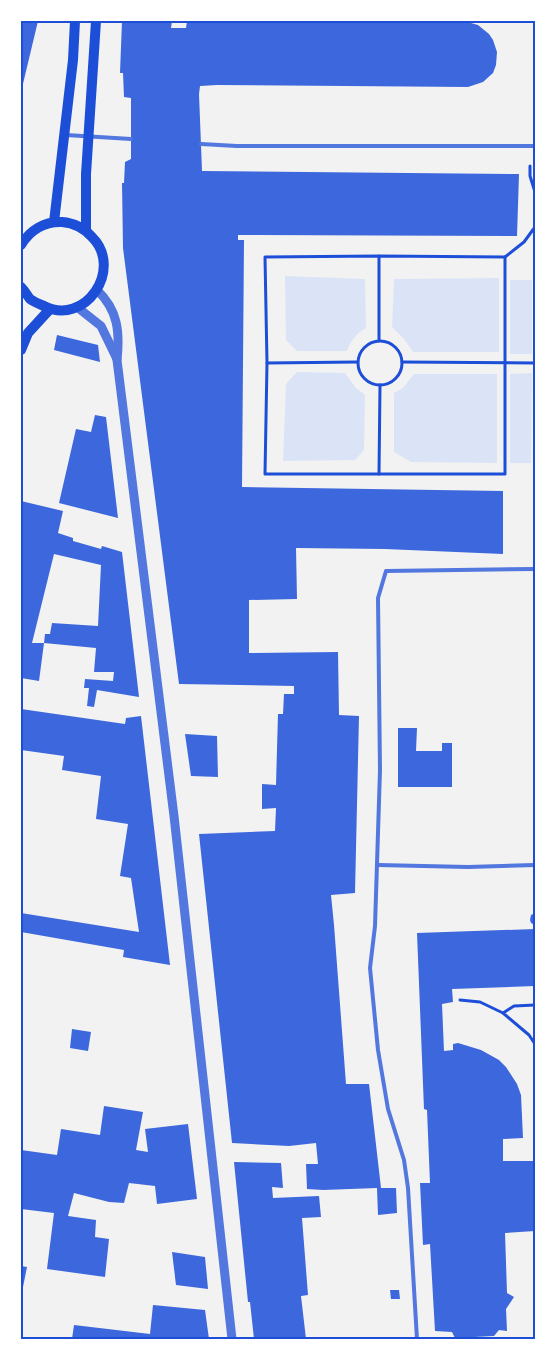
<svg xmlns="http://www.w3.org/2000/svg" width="556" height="1360" font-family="Poppins,sans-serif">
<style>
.green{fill:#dbe4f7}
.building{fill:#3d67dc}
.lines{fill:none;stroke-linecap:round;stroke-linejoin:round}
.path{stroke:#1d4ed8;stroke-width:3}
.service{stroke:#5277de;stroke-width:4}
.tertiary{stroke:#5277de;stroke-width:9}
.secondary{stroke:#1d4ed8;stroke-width:10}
.neatline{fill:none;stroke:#1d4ed8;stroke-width:2}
</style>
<rect width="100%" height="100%" fill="#f2f2f2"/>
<g class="green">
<path d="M285,276L365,279L366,328C356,334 351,340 347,351H297L286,340Z"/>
<polygon points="499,278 499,352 413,352 404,339 392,327 394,279"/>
<rect x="510" y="280" width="22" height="74"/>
<polygon points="297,372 345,373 356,388 365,395 364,450 355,460 283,461 286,384"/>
<polygon points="532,373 531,463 510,463 510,374"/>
<polygon points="414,374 497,374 497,463 411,462 394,452 394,393 403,388"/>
</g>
<g class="building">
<polygon points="21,21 38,21 22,88 21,88"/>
<polygon points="122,21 172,21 171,28 186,28 187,21 449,21 449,23 471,23 478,25 489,34 493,40 497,52 496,65 493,73 483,82 468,87 217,85 200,86 199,94 202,171 519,174 517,236 238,235 238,240 244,240 242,487 503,491 503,554 385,549 296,548 297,599 249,600 249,653 338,652 339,715 359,716 355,893 331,895 334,925 346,1084 369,1084 381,1188 396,1188 397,1213 378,1215 377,1188 323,1190 307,1189 306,1164 318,1164 316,1143 289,1146 232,1143 199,834 275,831 276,808 262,809 262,784 276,785 278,714 283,714 284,694 294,694 294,686 179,684 123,248 122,183 124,183 125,162 131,159 131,98 124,97 123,73 120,73"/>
<polygon points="57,335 98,345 100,362 54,350"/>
<polygon points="95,415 106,417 118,518 59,503 76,429 91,432"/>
<polygon points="21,501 63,511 58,533 73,538 73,541 101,549 102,546 122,552 139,697 97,690 94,707 87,706 89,688 84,688 85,679 113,681 114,672 94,672 96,648 44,643 45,634 50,634 52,623 98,626 101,565 54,554 32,643 44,643 39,681 21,678"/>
<polygon points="21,709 125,724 126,718 141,716 170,965 123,957 124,950 21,932 21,913 139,932 131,878 120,876 128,824 96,819 101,776 62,770 64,756 21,750"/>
<polygon points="398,728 417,728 416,751 442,751 442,743 452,743 452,787 398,787"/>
<polygon points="185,734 217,736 218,777 191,776"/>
<polygon points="535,913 535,925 531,923 530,920 531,915"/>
<polygon points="535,929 535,986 452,989 453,1002 442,1004 444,1051 453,1050 453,1044 458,1043 481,1050 499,1060 506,1067 517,1084 521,1095 523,1138 503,1139 503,1161 535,1161 535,1231 505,1233 507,1293 514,1297 506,1309 507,1331 499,1330 494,1336 455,1338 452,1332 435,1331 430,1244 423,1245 420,1183 430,1183 427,1110 424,1109 417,933"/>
<polygon points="72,1029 91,1032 88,1051 70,1048"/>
<polygon points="104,1106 143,1112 136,1150 148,1152 145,1129 188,1124 197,1199 157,1204 155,1186 129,1183 124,1203 109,1202 74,1193 68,1216 96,1220 95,1237 109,1239 105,1277 47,1269 54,1213 21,1209 21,1150 57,1155 61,1129 100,1135"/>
<polygon points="234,1162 281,1163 283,1188 272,1187 273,1198 319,1196 321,1217 302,1218 308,1295 301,1296 306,1339 254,1339 250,1302 248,1302"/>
<polygon points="172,1252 205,1257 208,1289 176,1285"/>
<polygon points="21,1266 27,1267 22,1292 21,1292"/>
<polygon points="390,1290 399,1290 400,1299 391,1299"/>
<polygon points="153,1305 205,1310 209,1339 72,1339 74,1325 150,1334"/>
</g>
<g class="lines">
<g class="path">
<polyline points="530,166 530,176 535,192"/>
<polygon points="379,256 505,257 505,474 265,474 267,363 265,257"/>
<polyline points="505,257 524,242 535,227"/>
<polyline points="379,340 379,256"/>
<circle cx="380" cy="363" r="22"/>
<polyline points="402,362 535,363"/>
<polyline points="267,363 357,362"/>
<polyline points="379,474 380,385"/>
<polyline points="460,1000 480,1002 503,1013"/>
<polyline points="535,1005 514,1006 503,1013 529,1035 535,1044"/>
</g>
<g class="service">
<polyline points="66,135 131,139"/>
<polyline points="201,144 237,146 535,146"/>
<polyline points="378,865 468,867 535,865"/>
<polyline points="417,1339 408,1188 404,1160 388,1109 378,1050 370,968 375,926 380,770 378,598 386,571 535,569"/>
</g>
<g class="tertiary">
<path d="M97,290C118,310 120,332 117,360L174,816L232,1339"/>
<polyline points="77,307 101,326 117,359"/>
</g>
<g class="secondary">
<polyline points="54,222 73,60 75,21"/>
<polyline points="86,230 86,174 96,21"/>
<path d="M21,245C30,230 45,221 62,222C74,223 84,228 92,237C124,269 85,327 44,306C39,304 34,302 30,299C27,295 24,290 21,287"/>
<polyline points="21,350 28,333 50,309"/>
</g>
</g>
<rect width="556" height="1360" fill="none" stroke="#ffffff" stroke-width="45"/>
<rect x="22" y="22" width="512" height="1316" class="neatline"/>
</svg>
